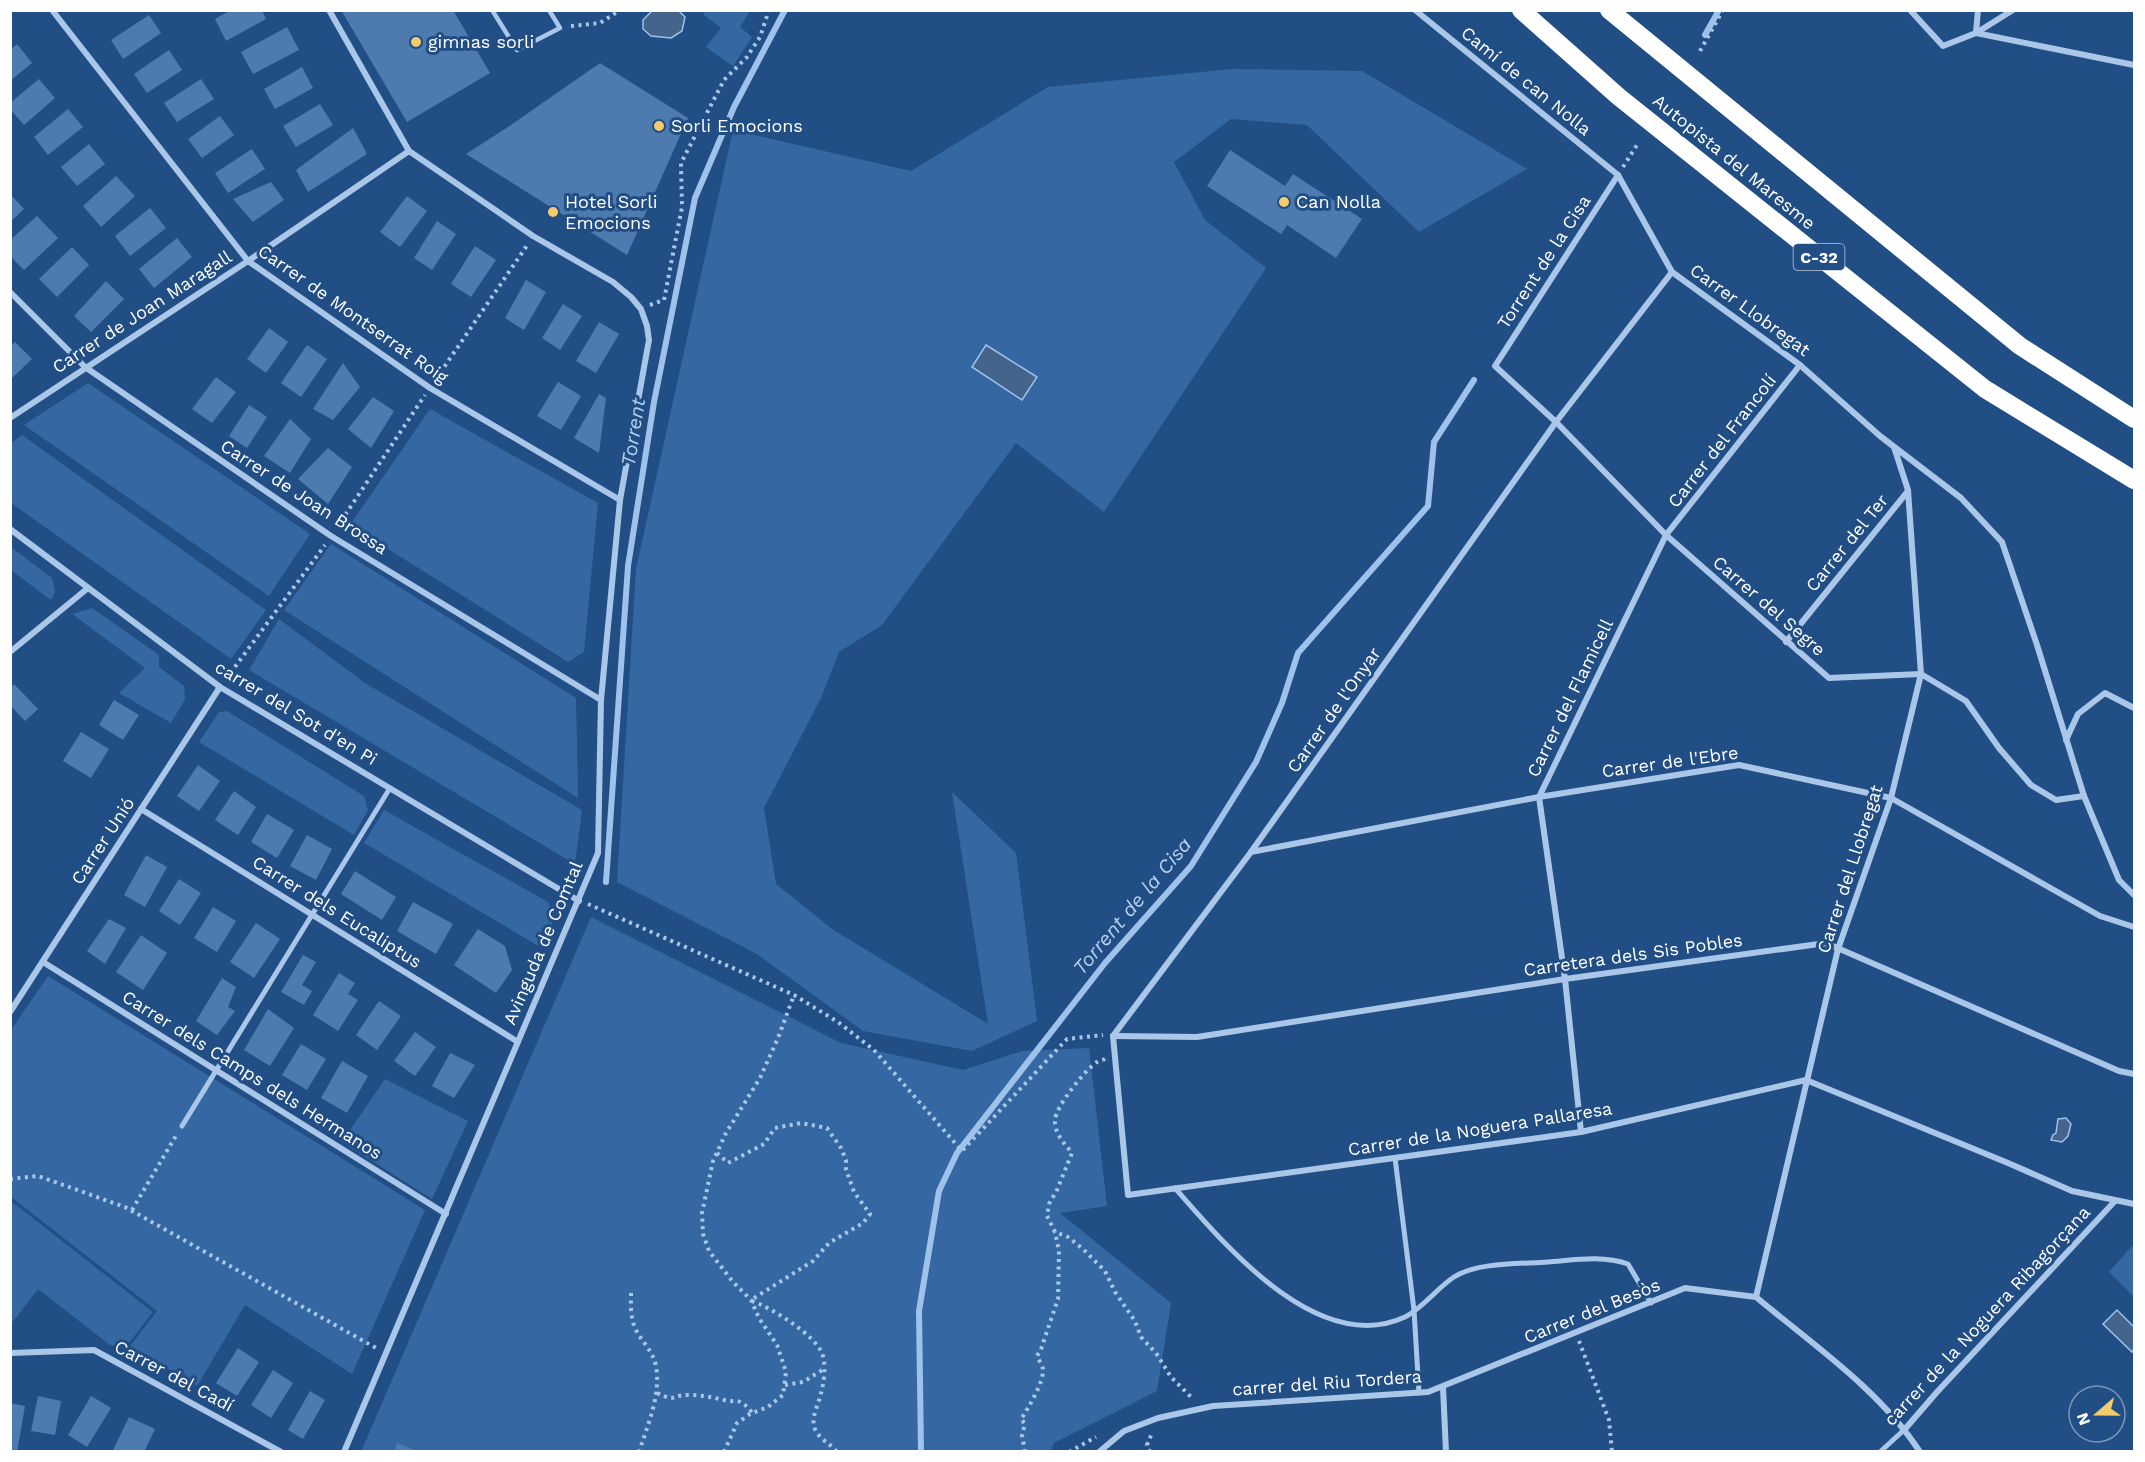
<svg xmlns="http://www.w3.org/2000/svg" width="2145" height="1462" font-family="'Work Sans',sans-serif">
<style>
.green{fill:#3568a2}
.water{fill:#44648b;stroke:#9ec2ea;stroke-width:1.5}
.lines{fill:none;stroke-linecap:round;stroke-linejoin:round}
.stream{stroke:#9ec2ea;stroke-width:6}
.building{fill:#4e7baf}
.path{stroke:#aac7e9;stroke-width:4;stroke-dasharray:3 4.5;stroke-linecap:butt}
.service{stroke:#aac7e9;stroke-width:4.5}
.pedestrian{stroke:#aac7e9;stroke-width:5}
.minor{stroke:#aac7e9;stroke-width:6}
.motorway{stroke:#fff;stroke-width:18}
.poi-dot{fill:#f5cc6c;stroke:#214e85;stroke-width:2}
.labels{text-anchor:middle;stroke-width:6;stroke-linejoin:round;paint-order:stroke}
.shield{fill:#214e85;stroke:#bccada;stroke-width:1.5}
.shield-label{font-size:16px;font-weight:bold;fill:#fff}
.poi-label{font-size:18px;fill:#fff;stroke:#214e85;text-anchor:start}
.street-label{font-size:18px;fill:#fff;stroke:#214e85}
.water-label{font-size:20px;font-style:italic;fill:#b6d1f0;stroke:#214e85}
</style>
<rect width="100%" height="100%" fill="#214e85"/>
<g class="green">
<polygon points="705,11 750,11 740,27 752,37 733,66 706,47 721,28 703,14"/>
<polygon points="1232,69 1362,71 1527,169 1419,232 1307,125 1231,119 1174,162 1205,220 1266,268 1104,512 1016,443 882,625 839,652 821,698 764,808 776,884 832,929 988,1024 952,792 1016,853 1037,1021 972,1051 863,1031 757,954 617,882 636,569 733,130 911,171 1048,87"/>
<polygon points="88,383 310,534 269,596 24,425"/>
<polygon points="430,409 598,503 584,652 568,662 350,525"/>
<polygon points="22,435 266,610 231,659 11,503 11,443"/>
<polygon points="331,544 576,698 578,798 284,610"/>
<polygon points="11,547 52,578 55,592 51,600 11,570"/>
<polygon points="92,608 159,655 159,667 184,686 185,699 171,723 119,693 145,668 72,614"/>
<polygon points="279,619 365,683 582,810 575,864 249,670"/>
<polygon points="227,711 364,796 368,810 354,835 199,742 219,712"/>
<polygon points="384,810 548,902 555,918 542,948 364,843"/>
<polygon points="591,917 841,1043 963,1070 1022,1051 1089,1048 1107,1206 1060,1213 1171,1303 1157,1391 1054,1443 1051,1451 361,1452"/>
<polygon points="48,976 425,1210 352,1374 245,1305 197,1386 130,1346 157,1311 11,1197 11,1030"/>
<polygon points="385,1079 468,1121 432,1199 342,1142"/>
<polygon points="11,1201 153,1312 125,1348 110,1345 38,1289 11,1324"/>
<polygon points="2134,1244 2134,1297 2109,1272"/>
</g>
<g class="water">
<polygon points="652,11 679,11 685,17 682,31 671,38 651,36 643,29 643,20"/>
<polygon points="986,345 1037,377 1022,400 972,367"/>
<polygon points="2066,1118 2071,1124 2068,1136 2062,1142 2051,1140 2053,1135 2056,1133 2058,1119"/>
<polygon points="2117,1310 2134,1327 2134,1349 2132,1352 2103,1324"/>
</g>
<g class="lines">
<g class="stream">
<polyline points="1705,35 1719,10"/>
<polyline points="606,882 628,566 654,402 695,198 734,107 785,10"/>
<polyline points="921,1452 919,1311 939,1191 957,1153 1105,963 1191,866 1256,762 1282,703 1298,653 1428,506 1434,442 1474,380"/>
</g>
</g>
<g class="building">
<polygon points="231,10 262,10 266,19 226,41 215,19"/>
<polygon points="341,10 453,10 490,73 407,122"/>
<polygon points="149,15 161,33 123,59 111,40"/>
<polygon points="287,27 299,50 253,74 241,52"/>
<polygon points="17,44 32,63 10,81 10,50"/>
<polygon points="169,50 182,70 147,93 134,74"/>
<polygon points="600,63 688,118 627,255 466,154 505,129"/>
<polygon points="302,67 313,88 275,109 264,89"/>
<polygon points="39,79 55,98 24,125 10,109 10,103"/>
<polygon points="201,79 214,99 177,122 164,103"/>
<polygon points="320,104 333,125 296,147 283,126"/>
<polygon points="68,109 83,127 48,155 34,137"/>
<polygon points="220,116 234,135 202,158 188,139"/>
<polygon points="353,128 367,154 308,192 296,170"/>
<polygon points="89,144 105,164 77,186 61,167"/>
<polygon points="252,149 265,169 228,193 215,173"/>
<polygon points="1230,150 1285,186 1293,174 1362,219 1336,258 1287,225 1281,234 1207,186"/>
<polygon points="116,176 135,196 101,227 83,206"/>
<polygon points="271,182 284,200 253,222 233,199"/>
<polygon points="10,194 24,209 10,222"/>
<polygon points="407,196 427,211 400,247 380,232"/>
<polygon points="150,208 166,228 130,256 115,236"/>
<polygon points="37,216 58,238 24,270 10,256 10,240"/>
<polygon points="437,221 456,234 432,270 414,258"/>
<polygon points="177,238 192,257 154,288 139,269"/>
<polygon points="475,246 496,260 471,297 451,284"/>
<polygon points="72,247 89,265 57,297 39,279"/>
<polygon points="526,280 546,292 524,330 505,318"/>
<polygon points="106,281 124,299 91,332 74,316"/>
<polygon points="563,304 582,316 560,350 542,338"/>
<polygon points="599,322 619,334 596,373 576,361"/>
<polygon points="269,328 288,342 266,373 247,359"/>
<polygon points="15,342 32,359 10,380 10,347"/>
<polygon points="307,345 327,359 301,397 281,383"/>
<polygon points="343,363 360,387 333,420 313,409"/>
<polygon points="216,377 236,392 212,423 192,409"/>
<polygon points="558,382 581,396 561,430 537,416"/>
<polygon points="599,394 606,398 599,453 574,438"/>
<polygon points="373,397 394,411 371,448 348,429"/>
<polygon points="249,405 267,417 247,448 229,436"/>
<polygon points="290,419 311,439 290,473 264,456"/>
<polygon points="328,448 352,467 328,504 298,479"/>
<polygon points="14,684 38,709 25,721 10,705 10,688"/>
<polygon points="114,700 139,715 123,740 99,725"/>
<polygon points="81,732 109,749 91,778 63,761"/>
<polygon points="198,765 220,781 199,811 177,796"/>
<polygon points="234,791 256,807 238,835 215,820"/>
<polygon points="267,814 294,830 277,858 251,842"/>
<polygon points="307,835 332,849 316,880 290,866"/>
<polygon points="146,855 167,867 145,907 124,895"/>
<polygon points="355,871 396,897 382,920 341,894"/>
<polygon points="179,879 201,893 180,925 159,911"/>
<polygon points="413,902 453,924 436,954 397,931"/>
<polygon points="213,907 236,921 217,952 194,938"/>
<polygon points="109,919 126,928 105,964 87,951"/>
<polygon points="256,923 280,939 254,978 230,962"/>
<polygon points="478,929 505,946 512,970 496,993 454,965"/>
<polygon points="141,935 167,953 143,990 116,972"/>
<polygon points="303,955 316,962 302,985 312,991 304,1005 281,992"/>
<polygon points="339,973 355,983 348,994 358,1000 338,1031 313,1015"/>
<polygon points="222,978 236,987 228,1007 235,1011 217,1035 196,1021"/>
<polygon points="379,1001 401,1016 377,1050 356,1035"/>
<polygon points="268,1009 294,1028 270,1066 244,1050"/>
<polygon points="415,1032 436,1047 415,1076 394,1061"/>
<polygon points="301,1044 326,1059 307,1090 282,1075"/>
<polygon points="450,1053 475,1065 454,1098 432,1086"/>
<polygon points="342,1061 368,1076 347,1113 321,1098"/>
<polygon points="238,1348 259,1362 237,1396 216,1383"/>
<polygon points="273,1370 293,1383 271,1418 251,1405"/>
<polygon points="310,1391 325,1400 303,1439 288,1430"/>
<polygon points="38,1396 61,1401 55,1435 31,1431"/>
<polygon points="91,1396 111,1408 87,1447 68,1435"/>
<polygon points="10,1403 25,1406 17,1452 10,1451"/>
<polygon points="129,1417 155,1429 144,1452 112,1452"/>
<polygon points="397,1443 417,1451 417,1452 394,1452"/>
</g>
<g class="lines">
<g class="path">
<polyline points="571,26 600,23 620,10"/>
<polyline points="1700,51 1723,10"/>
<polyline points="1623,167 1637,145"/>
<polyline points="650,305 664,300 682,207 681,163 724,80 747,57 760,37 769,10"/>
<polyline points="436,379 528,244"/>
<polyline points="337,527 425,395"/>
<polyline points="226,679 325,545"/>
<polyline points="588,904 794,995 838,1022 874,1050 962,1151 1067,1039 1103,1035"/>
<path d="M1105,1059C1103,1060 1099,1060 1097,1062C1085,1070 1056,1106 1055,1120C1054,1133 1064,1143 1072,1153L1057,1190L1049,1204L1047,1216L1055,1232L1068,1237L1083,1249L1105,1271L1115,1292L1135,1321L1141,1337L1156,1353L1171,1377L1193,1399"/>
<polyline points="717,1153 728,1163 764,1144 775,1128 801,1123 827,1128 841,1148 846,1160 846,1169 854,1192 870,1214 863,1223 829,1243 813,1261 751,1300"/>
<polyline points="10,1179 38,1176 125,1207 376,1348"/>
<polyline points="132,1210 177,1134"/>
<path d="M631,1293C631,1305 630,1318 636,1330C642,1342 653,1351 656,1366C661,1395 648,1424 639,1452"/>
<path d="M752,1301C770,1307 818,1336 823,1356C826,1368 824,1382 821,1393C819,1404 810,1418 815,1429C819,1439 831,1444 837,1452"/>
<polyline points="1579,1341 1609,1420 1612,1452"/>
<polyline points="785,1385 803,1382 824,1369"/>
<path d="M657,1393C677,1403 673,1394 689,1395C703,1395 715,1398 728,1401C731,1402 734,1400 737,1401C743,1402 749,1408 752,1413"/>
<polyline points="724,1452 737,1423 750,1414 768,1407 783,1395 786,1372 777,1345 759,1318 751,1300 733,1282 709,1251 703,1234 702,1213 713,1161 726,1133 760,1078 778,1038 794,995"/>
<path d="M1025,1452L1022,1435L1025,1424L1021,1419C1028,1409 1044,1382 1043,1369C1042,1365 1039,1360 1037,1356L1041,1349L1058,1299L1059,1251L1055,1232"/>
<polyline points="1069,1452 1096,1437"/>
<polyline points="1150,1452 1147,1445 1152,1433"/>
</g>
<polyline class="service" points="492,10 517,50 560,28 549,10"/>
<g class="pedestrian">
<polyline points="182,1126 390,788"/>
<polyline points="1395,1158 1414,1310 1419,1393"/>
<path d="M1175,1188C1225,1245 1318,1357 1405,1317C1423,1308 1437,1288 1454,1277C1477,1262 1521,1264 1548,1262C1575,1260 1602,1255 1628,1264L1651,1303"/>
<polyline points="1880,1452 1905,1429"/>
</g>
<g class="minor">
<polyline points="52,10 248,261 430,388 620,500"/>
<polyline points="329,10 409,151 533,236 613,282 631,297 641,309 647,326 649,340 620,500 601,700 598,853 344,1452"/>
<polyline points="1415,10 1618,175 1672,272 1800,365 1880,436 1961,498 2002,542 2037,645 2084,796 2119,880 2134,895"/>
<polyline points="1910,10 1943,46 1976,33 2013,10"/>
<polyline points="1978,10 1976,33 2134,65"/>
<polyline points="1618,175 1495,366 1556,422 1666,535 1829,678 1921,674 1966,701 1999,748 2031,785 2056,800 2084,796"/>
<polyline points="1672,272 1556,422 1251,852 1113,1036 1128,1195 1581,1132 1806,1080 2008,1163 2072,1191 2134,1204"/>
<polyline points="10,292 85,367 331,536 601,700"/>
<polyline points="10,418 248,261 409,151"/>
<polyline points="10,529 220,687 579,901"/>
<polyline points="1786,642 1908,491"/>
<polyline points="10,652 88,588"/>
<polyline points="2066,740 2078,714 2105,693 2134,708"/>
<polyline points="141,809 518,1042"/>
<polyline points="1251,852 1539,797 1739,765 1891,798 2100,916 2134,927"/>
<polyline points="43,962 446,1214"/>
<polyline points="10,1012 220,687"/>
<polyline points="1113,1036 1197,1037 1565,979 1826,943 2119,1071 2134,1074"/>
<polyline points="1581,1132 1565,979 1539,797 1666,535 1800,365"/>
<polyline points="1756,1297 1838,949 1891,798 1921,674 1908,490 1894,447"/>
<path d="M1756,1297C1812,1344 1880,1390 1920,1452"/>
<polyline points="10,1353 94,1350 281,1452"/>
<polyline points="1443,1387 1446,1452"/>
<polyline points="1905,1429 1937,1392 2115,1201"/>
<polyline points="1099,1452 1124,1431 1158,1418 1213,1406 1428,1392 1685,1288 1756,1297"/>
</g>
<g class="motorway">
<polyline points="1521,10 1619,97 1985,389 2134,480"/>
<polyline points="1609,10 2020,346 2134,419"/>
</g>
</g>
<g class="poi-dot">
<circle cx="416" cy="42" r="6"/>
<circle cx="659" cy="126" r="6"/>
<circle cx="1284" cy="202" r="6"/>
<circle cx="553" cy="212" r="6"/>
</g>
<g class="labels">
<rect class="shield" x="1793.5" y="244" width="51" height="26" rx="4.5"/>
<g class="shield-label">
<text x="1819" y="263">C-32</text>
</g>
<g class="poi-label">
<text x="428" y="48">gimnas sorli</text>
<text x="671" y="132">Sorli Emocions</text>
<text x="565" y="208">Hotel Sorli<tspan x="565" dy="21">Emocions</tspan></text>
<text x="1296" y="208">Can Nolla</text>
</g>
<g class="street-label">
<text transform="translate(1526 81) rotate(39)" y="6">Camí de can Nolla</text>
<text transform="translate(1734 162) rotate(39)" y="6">Autopista del Maresme</text>
<text transform="translate(1544 262) rotate(-57)" y="6">Torrent de la Cisa</text>
<text transform="translate(1750 310) rotate(36)" y="6">Carrer Llobregat</text>
<text transform="translate(142 312) rotate(-33)" y="6">Carrer de Joan Maragall</text>
<text transform="translate(353 314) rotate(35)" y="6">Carrer de Montserrat Roig</text>
<text transform="translate(1722 441) rotate(-52)" y="6">Carrer del Francolí</text>
<text transform="translate(304 497) rotate(33)" y="6">Carrer de Joan Brossa</text>
<text transform="translate(1847 543) rotate(-51)" y="6">Carrer del Ter</text>
<text transform="translate(1769 606) rotate(41)" y="6">Carrer del Segre</text>
<text transform="translate(1570 698) rotate(-64)" y="6">Carrer del Flamicell</text>
<text transform="translate(1334 710) rotate(-55)" y="6">Carrer de l'Onyar</text>
<text transform="translate(296 713) rotate(31)" y="6">carrer del Sot d'en Pi</text>
<text transform="translate(1670 762) rotate(-8)" y="6">Carrer de l'Ebre</text>
<text transform="translate(103 841) rotate(-57)" y="6">Carrer Unió</text>
<text transform="translate(1850 869) rotate(-72)" y="6">Carrer del Llobregat</text>
<text transform="translate(337 912) rotate(32)" y="6">Carrer dels Eucaliptus</text>
<text transform="translate(543 943) rotate(-67)" y="6">Avinguda de Comtal</text>
<text transform="translate(1633 955) rotate(-8)" y="6">Carretera dels Sis Pobles</text>
<text transform="translate(252 1075) rotate(32)" y="6">Carrer dels Camps dels Hermanos</text>
<text transform="translate(1480 1129) rotate(-9)" y="6">Carrer de la Noguera Pallaresa</text>
<text transform="translate(1592 1311) rotate(-22)" y="6">Carrer del Besòs</text>
<text transform="translate(1987 1316) rotate(-47)" y="6">carrer de la Noguera Ribagorçana</text>
<text transform="translate(174 1376) rotate(28)" y="6">Carrer del Cadí</text>
<text transform="translate(1327 1383) rotate(-4)" y="6">carrer del Riu Tordera</text>
</g>
<g class="water-label">
<text transform="translate(633 432) rotate(-81)" y="7">Torrent</text>
<text transform="translate(1132 906) rotate(-50)" y="7">Torrent de la Cisa</text>
</g>
</g>
<rect width="2145" height="1462" fill="none" stroke="#ffffff" stroke-width="24"/>
<g transform="translate(2097 1414) rotate(250)"><circle r="28" fill="#214e85" stroke="#7a95b6" stroke-width="1.5"/>
<path d="M0-4.5L10 22L0 15L-10 22Z" fill="#f5cc6c"/>
<text y="-9" font-size="16" font-weight="bold" text-anchor="middle" fill="#ffffff">N</text>
</g>
</svg>
